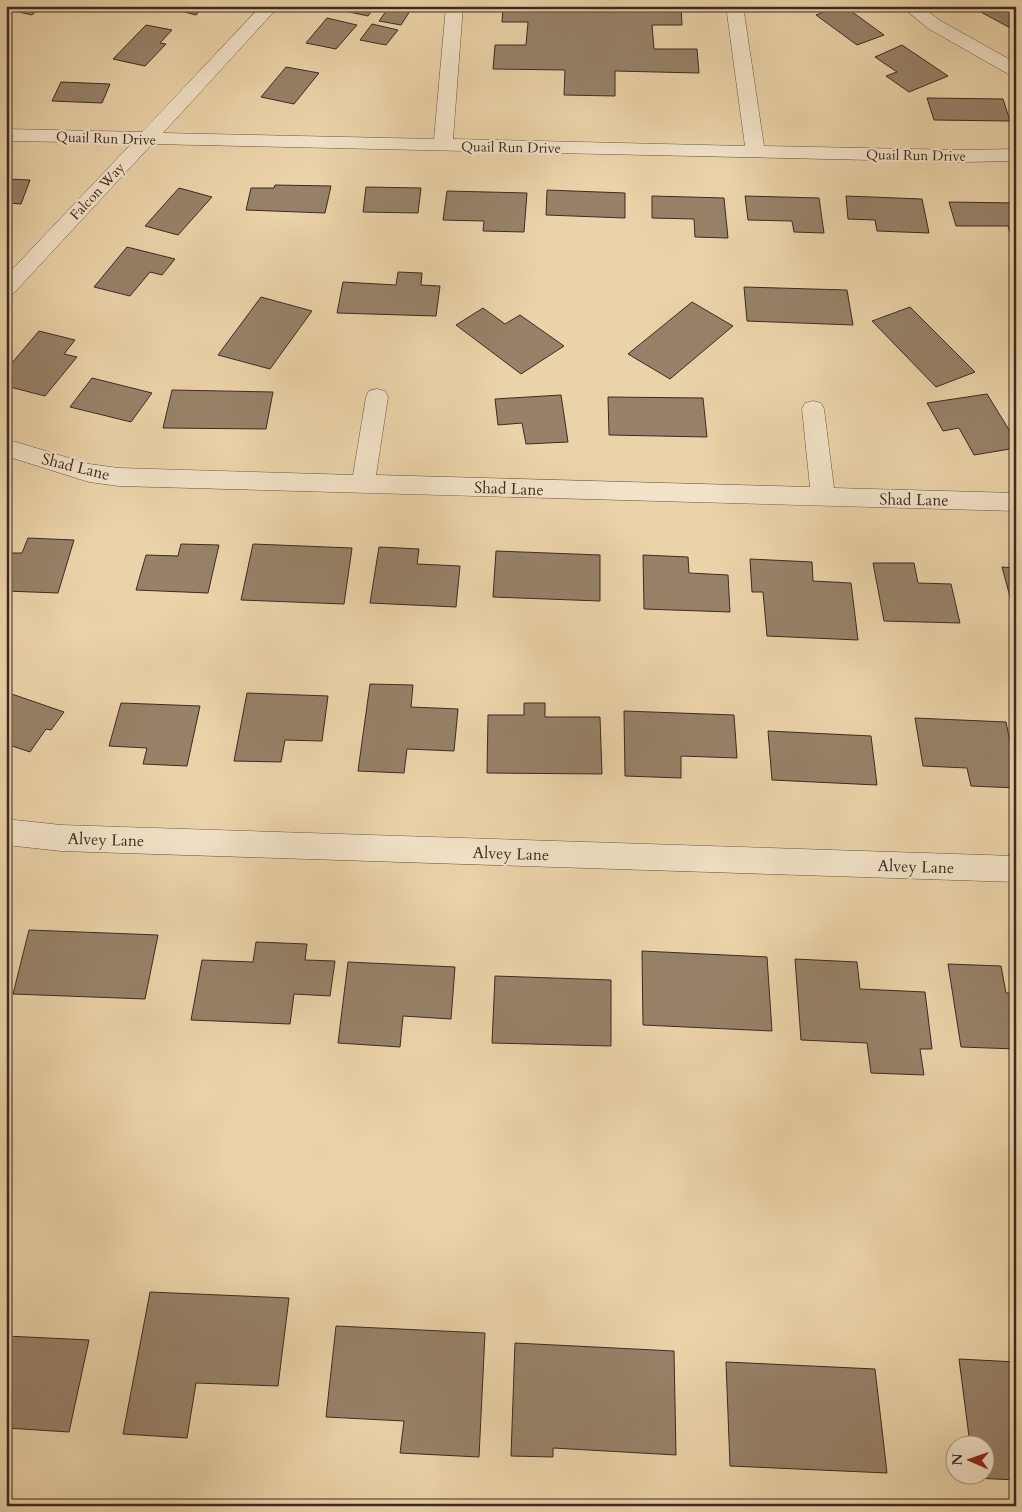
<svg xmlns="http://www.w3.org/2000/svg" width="1022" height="1512" font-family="Cardo,serif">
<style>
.building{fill:#978269;stroke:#3c2a23}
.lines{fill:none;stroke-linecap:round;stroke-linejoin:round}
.minor-casing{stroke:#685444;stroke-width:1}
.minor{fill:#f2e2c7;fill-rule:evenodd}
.labels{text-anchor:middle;stroke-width:4.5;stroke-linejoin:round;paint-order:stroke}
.far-street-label{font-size:14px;fill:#3c2a23;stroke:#f2e2c7}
.street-label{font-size:16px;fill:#3c2a23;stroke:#f2e2c7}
</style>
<rect width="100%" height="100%" fill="#ebd3a9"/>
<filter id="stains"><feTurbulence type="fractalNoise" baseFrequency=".004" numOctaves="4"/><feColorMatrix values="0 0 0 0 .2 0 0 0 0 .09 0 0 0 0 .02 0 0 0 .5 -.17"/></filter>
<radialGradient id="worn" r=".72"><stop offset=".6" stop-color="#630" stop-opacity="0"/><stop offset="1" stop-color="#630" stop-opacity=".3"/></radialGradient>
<g class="building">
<polygon points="6,6 41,6 32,15 6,9"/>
<polygon points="170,6 205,6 196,15 169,8"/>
<polygon points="338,6 375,6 368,16 335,9"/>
<polygon points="503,6 681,6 682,25 652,25 654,49 697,49 699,73 615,71 615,96 564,95 565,70 493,69 495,45 526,45 528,22 502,22"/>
<polygon points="839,6 844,6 884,35 857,45 816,15"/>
<polygon points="985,6 1016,7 1016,31 977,10"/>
<polygon points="389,7 410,11 401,25 379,21"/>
<polygon points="327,18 357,25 336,49 306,43"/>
<polygon points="372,24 398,30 386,45 360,40"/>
<polygon points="146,25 172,30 160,43 166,44 145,66 113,59"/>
<polygon points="902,45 948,76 909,92 886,76 897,72 875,57"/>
<polygon points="286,67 319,73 294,104 261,97"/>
<polygon points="61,82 110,84 102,103 52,101"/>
<polygon points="927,98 1003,99 1010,121 934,120"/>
<polygon points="6,179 30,180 21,204 6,203"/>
<polygon points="275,185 331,186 325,213 246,210 251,188 274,188"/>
<polygon points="366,187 421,188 418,213 363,212"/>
<polygon points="179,188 212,197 178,235 145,226"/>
<polygon points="547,190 625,193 625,218 546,215"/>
<polygon points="447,191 527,193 524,232 483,231 484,221 443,220"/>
<polygon points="652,196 724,198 728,238 695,237 694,219 652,218"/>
<polygon points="745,196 819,198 824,233 794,232 792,221 748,220"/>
<polygon points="846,196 922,199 929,233 877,231 875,220 848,219"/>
<polygon points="949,202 1016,203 1016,233 1010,233 1008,226 956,226"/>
<polygon points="127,247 175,259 162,275 150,272 130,296 94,287"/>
<polygon points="398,272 422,273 421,285 440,286 436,316 337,313 343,282 396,285"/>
<polygon points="744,287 847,290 853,325 747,321"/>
<polygon points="261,297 312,311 270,369 218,355"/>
<polygon points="692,302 733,326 670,379 628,354"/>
<polygon points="910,307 975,372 936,387 872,321"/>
<polygon points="483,308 505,324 520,315 564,346 521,374 456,325"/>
<polygon points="39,331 75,340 64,354 77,357 45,396 6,386 6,370"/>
<polygon points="92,378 152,393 131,422 70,407"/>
<polygon points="172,390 273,392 266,429 163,428"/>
<polygon points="987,394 1016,441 1016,448 974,455 959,428 943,431 927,403"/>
<polygon points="561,395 568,442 526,444 522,423 498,425 495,399"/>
<polygon points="608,397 703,398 707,437 609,435"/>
<polygon points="28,538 74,540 58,593 6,591 6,553 22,553"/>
<polygon points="181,544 219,545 208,593 136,590 146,555 178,556"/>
<polygon points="253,544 352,548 344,604 241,600"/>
<polygon points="379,547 419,549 417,564 460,566 456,607 370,603"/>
<polygon points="496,551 600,555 600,601 493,597"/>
<polygon points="643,555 688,557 689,573 728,575 730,612 644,609"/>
<polygon points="750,559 812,562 813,581 851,583 858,640 767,636 763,592 752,592"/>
<polygon points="873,563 914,563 918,583 951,584 960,623 884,621"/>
<polygon points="1002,567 1016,568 1016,619"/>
<polygon points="370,684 413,685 411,707 458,709 454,751 407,749 404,773 358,771"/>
<polygon points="6,692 64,712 51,730 46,729 30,752 6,744"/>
<polygon points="247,693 328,696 322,741 285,740 281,762 234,761"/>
<polygon points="121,703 200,706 187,766 143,764 147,748 109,746"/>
<polygon points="524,703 545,703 545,717 600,717 602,774 487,773 488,715 524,715"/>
<polygon points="624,711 734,715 737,758 681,756 681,778 625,776"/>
<polygon points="915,718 1006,722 1016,771 1016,788 971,786 967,768 923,766"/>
<polygon points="768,731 871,736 877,785 772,780"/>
<polygon points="29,930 158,935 145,999 13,994"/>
<polygon points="256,942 307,944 305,960 335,961 330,996 294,994 290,1024 191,1020 202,960 253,962"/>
<polygon points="642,951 767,957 772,1031 643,1025"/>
<polygon points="795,959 857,962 860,989 925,992 932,1049 920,1049 924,1075 871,1073 867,1043 801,1040"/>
<polygon points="348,962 455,967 451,1019 403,1016 400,1047 338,1043"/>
<polygon points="948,964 1001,966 1006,993 1016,993 1016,1049 961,1047"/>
<polygon points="495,976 611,980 611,1046 492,1043"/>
<polygon points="150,1292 289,1298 278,1386 196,1383 187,1438 123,1434"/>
<polygon points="336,1326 485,1333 479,1457 400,1453 404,1421 326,1417"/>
<polygon points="6,1336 89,1340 69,1432 6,1428"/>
<polygon points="515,1343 674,1351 676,1455 553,1448 553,1457 511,1456"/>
<polygon points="959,1359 1016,1362 1016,1480 975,1478 975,1474 984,1474 984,1444 970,1444"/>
<polygon points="726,1362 875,1369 887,1473 730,1466"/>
</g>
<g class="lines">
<defs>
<g id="minor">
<polygon points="261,6 279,6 163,133 434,139 446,6 463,6 453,139 745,146 726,6 743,6 764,146 961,150 1016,149 1016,161 961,162 152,144 13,294 6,296 6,276 132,143 6,141 6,129 142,132"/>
<polygon points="901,6 920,6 941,21 1016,63 1016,76 1010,75 929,29"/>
<polygon points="377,389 385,391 388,397 376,475 810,487 802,409 805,403 813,401 821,403 824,409 834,488 1016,493 1016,511 119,486 89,482 6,456 6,439 89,464 119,468 353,475 366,397 369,391"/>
<polygon points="6,819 61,825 1016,856 1016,882 61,851 6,845"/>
</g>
</defs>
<use href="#minor" class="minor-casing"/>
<use href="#minor" class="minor"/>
</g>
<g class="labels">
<g class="far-street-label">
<text transform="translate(106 138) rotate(2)" y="5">Quail Run Drive</text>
<text transform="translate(511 147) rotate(1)" y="5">Quail Run Drive</text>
<text transform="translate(916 155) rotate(1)" y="5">Quail Run Drive</text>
<text transform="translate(97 191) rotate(-47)" y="5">Falcon Way</text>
</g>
<g class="street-label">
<text transform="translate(76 466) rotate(14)" y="6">Shad Lane</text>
<text transform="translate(509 488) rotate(2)" y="6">Shad Lane</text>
<text transform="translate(914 499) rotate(1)" y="6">Shad Lane</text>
<text transform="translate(106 839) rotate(2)" y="6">Alvey Lane</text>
<text transform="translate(511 853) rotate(2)" y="6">Alvey Lane</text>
<text transform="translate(916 866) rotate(2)" y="6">Alvey Lane</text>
</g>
</g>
<rect width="1022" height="1512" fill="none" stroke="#ebd3a9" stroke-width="25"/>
<rect x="8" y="8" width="1007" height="1497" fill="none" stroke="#3c2a23" stroke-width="2.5"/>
<rect x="12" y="12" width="997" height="1487" fill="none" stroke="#3c2a23"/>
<g transform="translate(970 1460) rotate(272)"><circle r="24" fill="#f2e2c7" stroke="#a99885"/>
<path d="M0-4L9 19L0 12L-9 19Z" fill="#8f2418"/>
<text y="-8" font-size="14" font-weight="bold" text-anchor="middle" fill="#3c2a23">N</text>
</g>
<rect width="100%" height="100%" filter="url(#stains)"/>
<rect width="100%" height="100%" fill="url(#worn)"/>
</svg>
